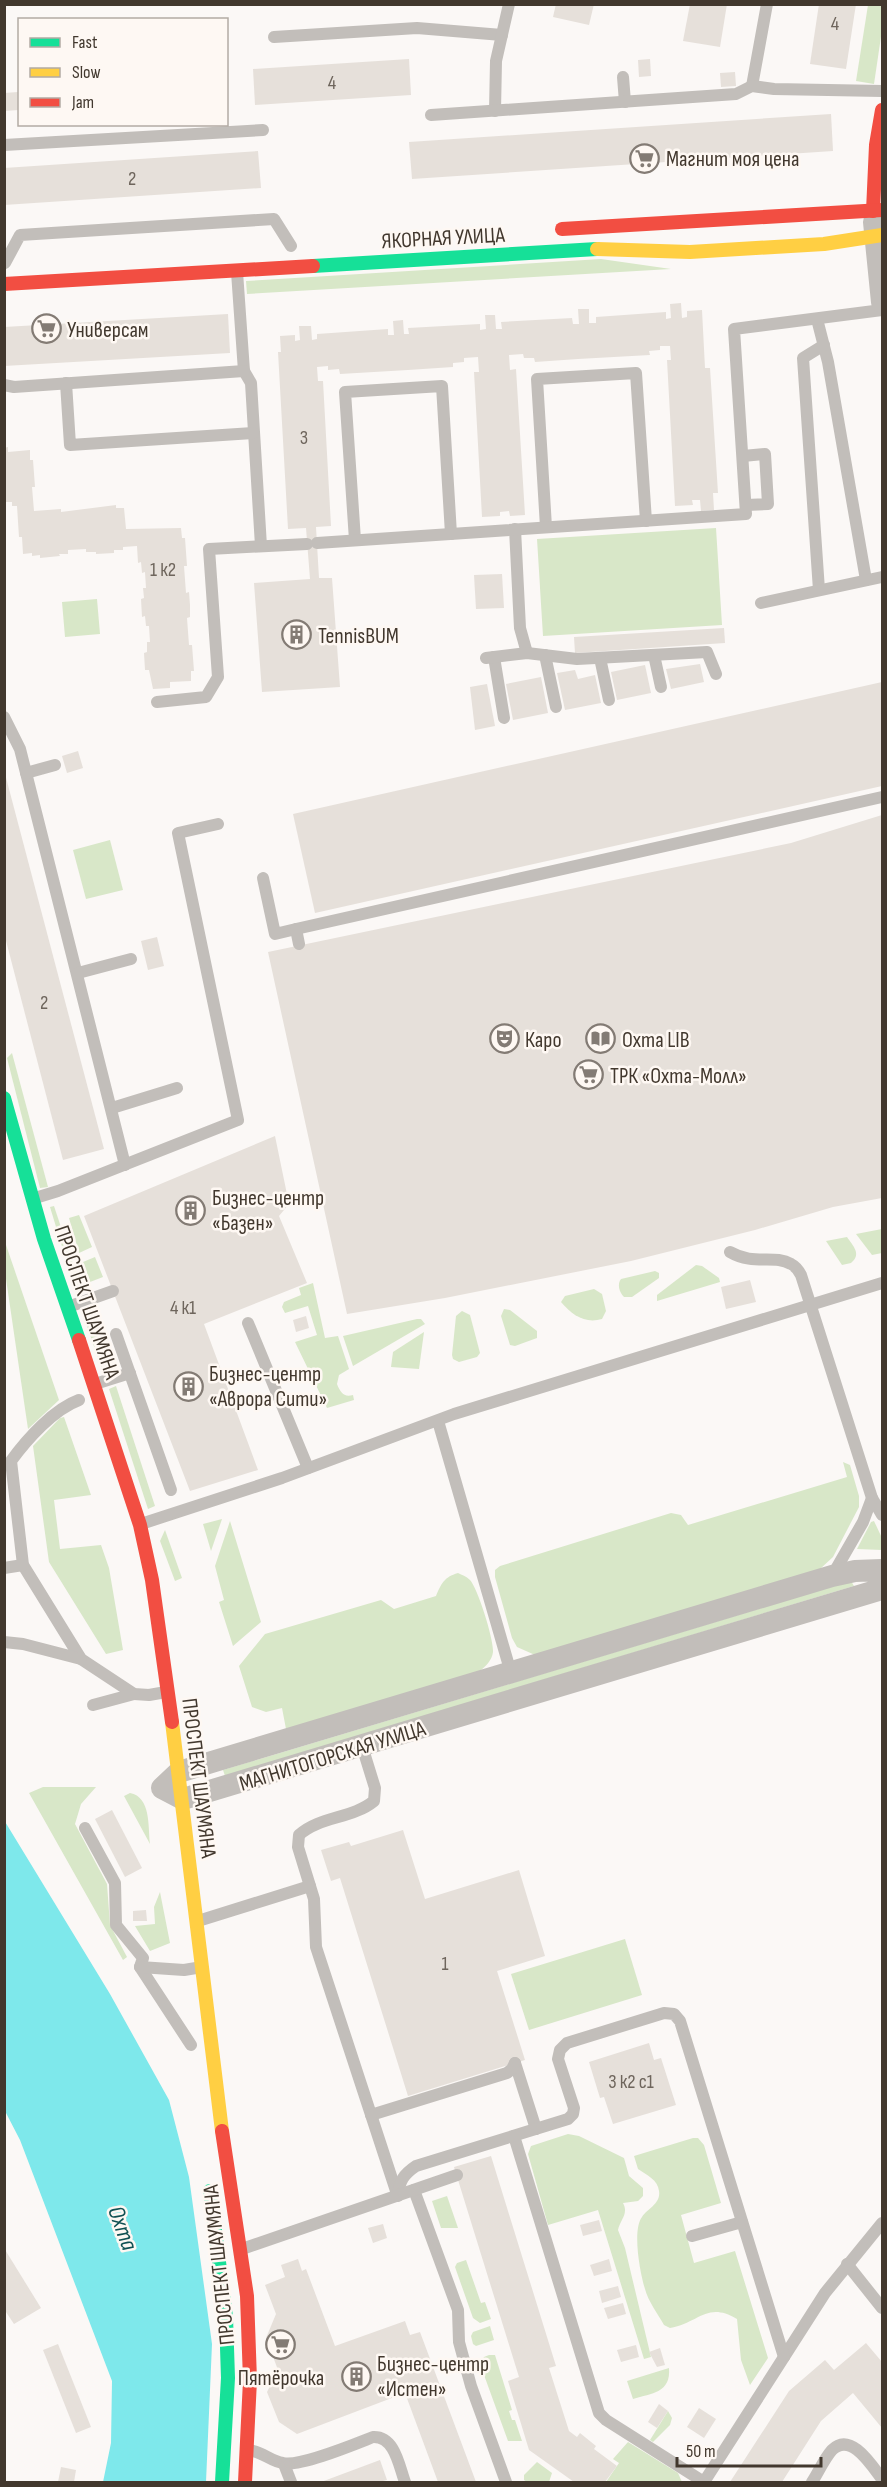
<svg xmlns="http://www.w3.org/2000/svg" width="887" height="2487" font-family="'Sofia Sans Condensed',sans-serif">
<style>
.green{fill:#d8e7c8}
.water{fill:#7ee8eb}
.building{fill:#e6e0da}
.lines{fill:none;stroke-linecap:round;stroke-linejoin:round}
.lane{stroke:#c2beba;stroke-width:12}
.street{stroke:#c2beba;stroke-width:22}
.fast{stroke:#16e098;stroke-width:14}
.slow{stroke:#ffcf43;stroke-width:14}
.jam{stroke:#f24e42;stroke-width:14}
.labels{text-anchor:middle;stroke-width:5;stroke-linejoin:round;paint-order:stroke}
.number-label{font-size:20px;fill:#6e655c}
.poi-label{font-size:22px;fill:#42382e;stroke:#fef8f3;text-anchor:start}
.street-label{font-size:22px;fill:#42382e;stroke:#fef8f3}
.water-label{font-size:24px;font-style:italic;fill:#115153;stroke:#fef8f3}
</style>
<rect width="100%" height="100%" fill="#fbf8f6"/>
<g class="green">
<polygon points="868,5 882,5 882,30 874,84 856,81"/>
<polygon points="601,259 671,269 247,294 246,281"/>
<polygon points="716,528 722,625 543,636 537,539"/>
<polygon points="97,599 100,634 65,637 62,602"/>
<polygon points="110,840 123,890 86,899 73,850"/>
<polygon points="12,1053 48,1187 40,1188 7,1058"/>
<polygon points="54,1206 83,1294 77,1296 50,1207"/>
<polygon points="79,1215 92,1247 79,1253 69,1218"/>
<polygon points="882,1229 882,1253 872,1255 856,1234"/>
<path d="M847,1237C853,1246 862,1254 851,1263L842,1265L826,1241Z"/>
<polygon points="5,1242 59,1400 28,1429 5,1272"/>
<polygon points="95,1257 103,1277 90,1282 83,1262"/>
<polygon points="696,1265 702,1266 719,1278 720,1282 657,1301 657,1295"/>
<path d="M655,1271L659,1273V1278L632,1297H624C619,1292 617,1284 621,1279Z"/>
<path d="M313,1283L325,1338L338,1336L349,1369L339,1375L337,1384C340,1392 344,1398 353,1395L354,1400L327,1408L295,1342L317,1335L308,1306L285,1313L282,1307L284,1302L301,1295L299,1288Z"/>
<path d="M594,1289L602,1294L606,1311L602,1319C585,1324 572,1315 561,1302L565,1296Z"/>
<polygon points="504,1309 510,1310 537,1331 537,1338 515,1346 510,1345 501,1316"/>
<polygon points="88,1310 111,1372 104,1375 82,1312"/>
<polygon points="462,1311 470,1315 480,1353 477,1357 459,1362 453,1359 452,1355 456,1316"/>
<polygon points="417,1319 421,1319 425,1324 353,1366 343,1336"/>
<polygon points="424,1332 419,1369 391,1367 393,1352"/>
<polygon points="116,1386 155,1506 148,1509 109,1389"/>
<polygon points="64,1417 91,1495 54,1500 60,1549 101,1545 109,1568 123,1650 106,1654 49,1562 33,1446 60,1418"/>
<polygon points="843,1462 850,1465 859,1496 859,1507 833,1557 820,1569 535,1655 517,1647 512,1638 495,1577 495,1570 500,1566 671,1513 681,1515 688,1525 847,1477"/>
<polygon points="222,1519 211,1551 203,1524"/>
<polygon points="230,1521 261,1622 233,1646 219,1602 224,1600 215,1566"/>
<polygon points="874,1521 882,1538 882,1550 857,1549 871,1522"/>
<polygon points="165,1530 182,1578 175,1581 160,1541"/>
<path d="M458,1573C462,1575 466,1576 470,1580C478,1589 494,1640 493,1652C492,1660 486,1666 480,1671L286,1729L282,1708L266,1712L252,1707L239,1666L265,1634L381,1600L394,1609L436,1596C441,1584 444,1577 458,1573Z"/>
<polygon points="851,1581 854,1586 225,1776 223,1770"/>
<polygon points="43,1787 96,1787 81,1804 75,1824 107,1884 110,1925 127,1957 123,1960 29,1793"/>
<path d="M130,1793C151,1797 148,1826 150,1844L124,1796Z"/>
<polygon points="160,1892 170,1943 150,1951 135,1926 155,1924 154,1907"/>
<polygon points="625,1939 642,1995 529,2030 511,1974"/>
<path d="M568,2134L579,2136L624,2158L629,2176L643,2188V2196L638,2201L623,2203C629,2214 620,2220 618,2230L625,2248L651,2357L644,2359L598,2210L548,2225L528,2154L531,2146Z"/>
<path d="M693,2138H698L704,2145L721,2203L681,2215L694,2263L735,2251L768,2358L750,2385L741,2360L737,2319C707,2301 699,2323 670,2328L664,2325C658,2314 648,2301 645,2289C640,2273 632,2230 642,2217C648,2208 661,2204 659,2191C658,2180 647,2175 638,2169L634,2156Z"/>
<polygon points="447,2196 458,2228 441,2228 432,2201"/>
<polygon points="466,2260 481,2303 485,2302 491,2319 480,2323 473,2318 455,2267 457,2263"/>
<polygon points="490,2326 494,2340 476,2346 473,2344 471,2336 473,2332"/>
<polygon points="489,2355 495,2355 512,2410 509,2411 512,2420 515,2420 522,2441 508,2441 480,2364 484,2357"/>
<path d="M669,2368C671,2393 652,2393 633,2399L627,2381Z"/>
<polygon points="668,2411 672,2418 670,2425 653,2442 650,2440"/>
<polygon points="628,2442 678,2473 682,2482 606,2482 619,2463 613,2459"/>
<polygon points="537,2462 552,2473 549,2482 527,2482 524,2480 524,2475"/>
</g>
<polygon class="water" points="4,1820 110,1994 169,2100 189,2177 212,2344 206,2482 103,2482 111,2443 112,2381 20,2140 5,2111"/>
<g class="building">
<polygon points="556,4 594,4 589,25 553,17"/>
<polygon points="690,4 727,4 720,47 683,41"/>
<polygon points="819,4 856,4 846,69 810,64"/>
<polygon points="409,59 411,95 255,105 253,69"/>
<polygon points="650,59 651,76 639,77 638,60"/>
<polygon points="735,72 736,86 721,87 720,73"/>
<polygon points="18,92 19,110 4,111 4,93"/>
<polygon points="831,114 833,151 412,179 409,142"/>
<polygon points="258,151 261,188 4,205 4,168"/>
<polygon points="681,303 682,318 687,317 687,311 702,310 705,368 710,368 718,493 713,493 714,510 701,511 700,500 692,500 693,505 675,506 667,360 671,360 670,346 660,346 660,350 649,351 650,355 578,359 535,362 534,358 524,358 523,354 509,355 510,370 516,369 525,515 510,516 509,511 500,512 500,516 482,517 474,372 479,372 478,357 464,358 464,362 453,363 453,367 408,370 340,374 339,369 328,370 328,366 317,367 318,381 323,381 331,526 316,527 319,578 332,578 340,687 262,692 254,583 310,579 306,528 288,529 278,352 281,352 280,336 295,335 295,341 300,340 299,326 311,326 312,340 317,339 317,334 388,329 388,335 394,335 393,321 403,320 404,334 409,334 408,328 480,324 480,330 486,329 485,315 495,315 496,329 502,329 501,322 572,318 573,324 579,324 578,309 589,309 589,323 596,323 596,317 666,312 666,319 671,318 670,304"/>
<polygon points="228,314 230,353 4,366 4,327"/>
<polygon points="8,447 8,452 30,450 30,460 33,460 35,487 32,487 34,511 61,509 61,512 116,505 116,508 124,508 126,529 181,528 182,538 185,538 187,566 184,566 186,593 189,592 190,605 190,617 187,618 189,645 192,645 194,671 191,671 191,681 170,682 170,688 153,689 149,670 145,670 144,653 147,652 147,642 150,642 149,626 146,626 145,616 142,617 141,599 144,598 143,588 146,588 145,572 142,573 141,562 138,563 137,546 123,547 123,550 114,550 114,553 96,554 96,552 86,552 86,549 68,550 68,554 59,554 60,556 40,558 40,555 32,556 32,553 23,554 22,537 19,537 17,506 12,506 12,502 4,502 4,448"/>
<polygon points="502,574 504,608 476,609 474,575"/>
<polygon points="724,628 725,643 575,653 574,637"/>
<polygon points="700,664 704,682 671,689 666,669"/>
<polygon points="645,665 651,693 617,700 611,672"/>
<polygon points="575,670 578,679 595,675 601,703 565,710 557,673"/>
<polygon points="541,677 548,713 513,720 506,684"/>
<polygon points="882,682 882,786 315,913 293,814"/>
<polygon points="487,684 495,726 475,730 470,687"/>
<polygon points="78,751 83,768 67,773 62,756"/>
<polygon points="4,770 104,1149 63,1160 4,933"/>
<polygon points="882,815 882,1198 833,1207 755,1230 631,1261 445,1298 347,1314 268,952 791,843"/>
<polygon points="157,937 164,966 148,970 141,941"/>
<polygon points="275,1136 289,1204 279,1216 307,1283 204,1324 258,1470 190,1491 84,1216"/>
<polygon points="750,1280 756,1302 726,1309 721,1287"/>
<polygon points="306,1316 309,1328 296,1332 293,1320"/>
<polygon points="112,1810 142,1868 125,1877 95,1819"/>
<polygon points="403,1830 425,1899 519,1870 545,1956 497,1971 525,2060 408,2096 340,1878 331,1881 321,1850 349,1842 351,1846"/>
<polygon points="146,1910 147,1921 133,1921 133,1911"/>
<polygon points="649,2043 654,2060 661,2058 676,2105 613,2124 604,2097 600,2098 589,2062"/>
<polygon points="491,2156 556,2366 549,2368 569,2431 577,2437 580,2433 596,2446 594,2449 617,2466 605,2482 574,2482 529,2450 508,2381 519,2377 454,2167"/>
<polygon points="599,2220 602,2231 583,2236 580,2225"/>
<polygon points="383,2224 387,2238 373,2243 368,2228"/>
<polygon points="4,2248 41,2308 14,2324 4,2309"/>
<polygon points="298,2259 302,2271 306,2269 335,2346 405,2321 410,2335 420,2332 476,2482 438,2482 405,2393 297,2434 279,2422 267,2392 278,2370 266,2338 276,2314 265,2285 285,2277 281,2265"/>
<polygon points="609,2259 612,2271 594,2276 590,2265"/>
<polygon points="618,2286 621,2297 602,2303 599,2291"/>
<polygon points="623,2303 626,2314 608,2319 604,2308"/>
<polygon points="866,2343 882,2362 882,2428 853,2393 821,2421 782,2482 730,2482 789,2391 825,2360 834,2370"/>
<polygon points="58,2344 91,2427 76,2433 43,2350"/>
<polygon points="636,2345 639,2357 621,2362 617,2350"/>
<polygon points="660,2348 665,2365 657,2367 649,2352"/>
<polygon points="659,2404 668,2411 657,2428 648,2422"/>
<polygon points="699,2408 716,2419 704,2438 687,2427"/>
<polygon points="380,2460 387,2480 379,2482 321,2482"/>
<polygon points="61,2467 76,2470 74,2482 58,2482"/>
</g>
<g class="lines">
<g class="lane">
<polyline points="274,37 417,28 502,35"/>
<polyline points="623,77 625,102"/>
<polyline points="752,86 767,4"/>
<polyline points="495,111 496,61 509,4"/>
<polyline points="431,115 736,94 752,86 774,89 882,91"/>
<polyline points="4,145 263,130"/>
<polyline points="5,263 20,235 274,219 291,246"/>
<polyline points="237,272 244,371 251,383 261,546"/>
<polyline points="817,319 828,362 866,580"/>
<polyline points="66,383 70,445 253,433"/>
<polyline points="4,385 14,387 244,371"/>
<polyline points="743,456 765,454 768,504 746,505"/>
<polyline points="546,527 537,379 636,373 646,521"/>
<polyline points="515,529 520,628 527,653"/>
<polyline points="355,540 345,392 442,386 451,534"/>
<polyline points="317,543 746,514 734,329 882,310"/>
<polyline points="819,590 803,358 824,345"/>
<polyline points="761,603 882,577"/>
<polyline points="545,655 556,707"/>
<polyline points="654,655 661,687"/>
<polyline points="494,657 504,718"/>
<polyline points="486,658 527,653 577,659 707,652 716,674"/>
<polyline points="600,658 609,700"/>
<polyline points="157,702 206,697 218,677 209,549 307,544"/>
<polyline points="4,717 20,749 125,1165"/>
<polyline points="26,773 55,765"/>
<polyline points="263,878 275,934 296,929"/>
<polyline points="299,944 296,929 882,797"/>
<polyline points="78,973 131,959"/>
<polyline points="112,1108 177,1088"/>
<polyline points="32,1199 58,1191 238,1120 178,833 218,824"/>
<path d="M730,1252C754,1266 774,1254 791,1264C795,1266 799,1271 801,1275L872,1498L882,1515"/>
<polyline points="68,1307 113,1291"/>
<polyline points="248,1323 308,1468"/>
<polyline points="116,1334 171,1490"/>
<polyline points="95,1384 130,1373"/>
<path d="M79,1400C54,1409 27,1439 11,1461L23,1565L81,1659L134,1694L149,1695L166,1692"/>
<polyline points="438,1421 511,1673"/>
<polyline points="141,1524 282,1478 454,1414 882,1283"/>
<polyline points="4,1568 23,1565"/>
<polyline points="832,1576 863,1522 872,1498"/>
<polyline points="4,1642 23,1644 81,1659"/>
<polyline points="93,1705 134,1694"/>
<path d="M362,1746L375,1788L374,1801C352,1819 320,1816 299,1835L298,1847L314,1899L316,1947L397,2194"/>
<polyline points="85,1828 115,1883 116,1925 143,1958 140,1967 191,2045"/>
<polyline points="198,1921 310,1886"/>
<polyline points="140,1967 184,1970 202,1967"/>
<polyline points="515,2063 536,2129"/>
<polyline points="371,2115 507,2073 512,2069 515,2063"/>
<polyline points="514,2136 599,2413 606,2420 704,2482 825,2293 882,2223"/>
<polyline points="414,2190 458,2310 459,2342 471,2386 506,2482"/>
<path d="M398,2196C399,2181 404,2174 416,2166L568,2119L573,2114L574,2108L558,2059L560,2050L567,2043L664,2013L674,2014L680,2021L784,2357"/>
<polyline points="692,2236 742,2222"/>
<polyline points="242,2249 457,2175"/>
<polyline points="847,2264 882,2308"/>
<path d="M248,2450C262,2451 270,2461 283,2463C300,2467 355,2444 373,2437C395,2436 399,2466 405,2482"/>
<polyline points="284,2464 291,2482"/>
<path d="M812,2482C818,2473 824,2459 832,2450C851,2431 872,2466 882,2479"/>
</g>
<g class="street">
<polyline points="874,222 882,302"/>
<polyline points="882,1570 855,1571 832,1576 215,1761 179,1772 162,1788 183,1799 882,1589"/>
</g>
<g class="fast">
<polyline points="313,266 597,249"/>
<polyline points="4,1098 44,1239 79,1340"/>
<polyline points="210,2191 226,2317 228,2378 222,2482"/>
</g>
<g class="slow">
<polyline points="597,249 690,252 824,244 882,235"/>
<polyline points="172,1722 222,2131"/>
</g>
<g class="jam">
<polyline points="873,211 876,145 882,110"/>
<polyline points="562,229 882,210"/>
<polyline points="4,284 313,266"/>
<polyline points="79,1340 140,1525 152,1580 172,1722"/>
<polyline points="222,2131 247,2296 250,2380 245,2482"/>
</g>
</g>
<defs>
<symbol id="supermarket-ring" viewBox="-11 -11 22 22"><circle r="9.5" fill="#fef8f3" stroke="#837b74" stroke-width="1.5"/><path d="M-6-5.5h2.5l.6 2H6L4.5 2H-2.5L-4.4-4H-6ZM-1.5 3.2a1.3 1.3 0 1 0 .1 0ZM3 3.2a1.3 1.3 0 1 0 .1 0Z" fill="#837b74"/></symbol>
<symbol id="building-ring" viewBox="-11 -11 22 22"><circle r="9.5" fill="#fef8f3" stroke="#837b74" stroke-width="1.5"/><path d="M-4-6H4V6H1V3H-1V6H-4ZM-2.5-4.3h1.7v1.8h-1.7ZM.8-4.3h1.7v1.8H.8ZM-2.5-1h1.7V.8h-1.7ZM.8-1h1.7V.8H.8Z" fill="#837b74"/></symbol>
<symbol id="theatre-ring" viewBox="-11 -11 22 22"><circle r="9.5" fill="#fef8f3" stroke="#837b74" stroke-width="1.5"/><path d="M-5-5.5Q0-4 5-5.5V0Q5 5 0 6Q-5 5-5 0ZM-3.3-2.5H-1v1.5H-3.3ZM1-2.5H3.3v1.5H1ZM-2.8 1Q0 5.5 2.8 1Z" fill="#837b74"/></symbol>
<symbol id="library-ring" viewBox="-11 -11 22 22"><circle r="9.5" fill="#fef8f3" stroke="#837b74" stroke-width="1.5"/><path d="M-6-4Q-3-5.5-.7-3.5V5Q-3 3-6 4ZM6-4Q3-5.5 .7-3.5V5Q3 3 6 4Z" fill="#837b74"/></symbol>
</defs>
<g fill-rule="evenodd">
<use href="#supermarket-ring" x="628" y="142" width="33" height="33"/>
<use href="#supermarket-ring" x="30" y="312" width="33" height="33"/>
<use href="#building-ring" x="280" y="618" width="33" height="33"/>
<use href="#theatre-ring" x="488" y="1022" width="33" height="33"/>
<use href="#library-ring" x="584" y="1022" width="33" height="33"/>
<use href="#supermarket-ring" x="572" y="1058" width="33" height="33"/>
<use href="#building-ring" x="174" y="1194" width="33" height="33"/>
<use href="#building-ring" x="172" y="1370" width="33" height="33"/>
<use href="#supermarket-ring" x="264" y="2328" width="33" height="33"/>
<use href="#building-ring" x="340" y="2360" width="33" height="33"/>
</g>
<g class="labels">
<g class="number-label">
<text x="835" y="30">4</text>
<text x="332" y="89">4</text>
<text x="132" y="185">2</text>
<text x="304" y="444">3</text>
<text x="163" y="576">1 к2</text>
<text x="44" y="1009">2</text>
<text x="183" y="1314">4 к1</text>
<text x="445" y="1970">1</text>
<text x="631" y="2088">3 к2 с1</text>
</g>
<g class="poi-label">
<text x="666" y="166">Магнит моя цена</text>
<text x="67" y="337">Универсам</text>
<text x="318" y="643">TennisBUM</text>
<text x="525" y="1047">Каро</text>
<text x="622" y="1047">Охта LIB</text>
<text x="610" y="1083">ТРК «Охта-Молл»</text>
<text x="212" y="1205">Бизнес-центр<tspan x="212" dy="25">«Базен»</tspan></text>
<text x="209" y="1381">Бизнес-центр<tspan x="209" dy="25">«Аврора Сити»</tspan></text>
<text x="377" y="2371">Бизнес-центр<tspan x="377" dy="25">«Истен»</tspan></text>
<text x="281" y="2385" text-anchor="middle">Пятёрочка</text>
</g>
<g class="street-label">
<text transform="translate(443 237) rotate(-3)" y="8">ЯКОРНАЯ УЛИЦА</text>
<text transform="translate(88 1302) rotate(71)" y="8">ПРОСПЕКТ ШАУМЯНА</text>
<text transform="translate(332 1755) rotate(-17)" y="8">МАГНИТОГОРСКАЯ УЛИЦА</text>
<text transform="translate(200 1778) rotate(83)" y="8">ПРОСПЕКТ ШАУМЯНА</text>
<text transform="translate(218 2265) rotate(-96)" y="8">ПРОСПЕКТ ШАУМЯНА</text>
</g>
<g class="water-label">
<text transform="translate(123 2228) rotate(70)" y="8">Охта</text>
</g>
</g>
<rect width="887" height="2487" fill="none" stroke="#42382e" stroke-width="12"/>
<rect x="18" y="18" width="210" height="108" fill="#fef8f3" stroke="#b3aba4" stroke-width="1.5"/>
<rect x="30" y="38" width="30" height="9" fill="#16e098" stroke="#b3aba4" stroke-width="1.5"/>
<text x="72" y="48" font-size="18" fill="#42382e">Fast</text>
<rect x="30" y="68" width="30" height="9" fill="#ffcf43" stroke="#b3aba4" stroke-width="1.5"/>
<text x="72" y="78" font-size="18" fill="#42382e">Slow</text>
<rect x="30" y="98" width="30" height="9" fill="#f24e42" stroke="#b3aba4" stroke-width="1.5"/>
<text x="72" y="108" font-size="18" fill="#42382e">Jam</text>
<path d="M677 2457v9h144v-9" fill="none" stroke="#42382e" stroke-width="3"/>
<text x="686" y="2457" font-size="18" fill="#42382e" stroke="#fef8f3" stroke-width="4.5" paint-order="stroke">50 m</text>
</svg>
